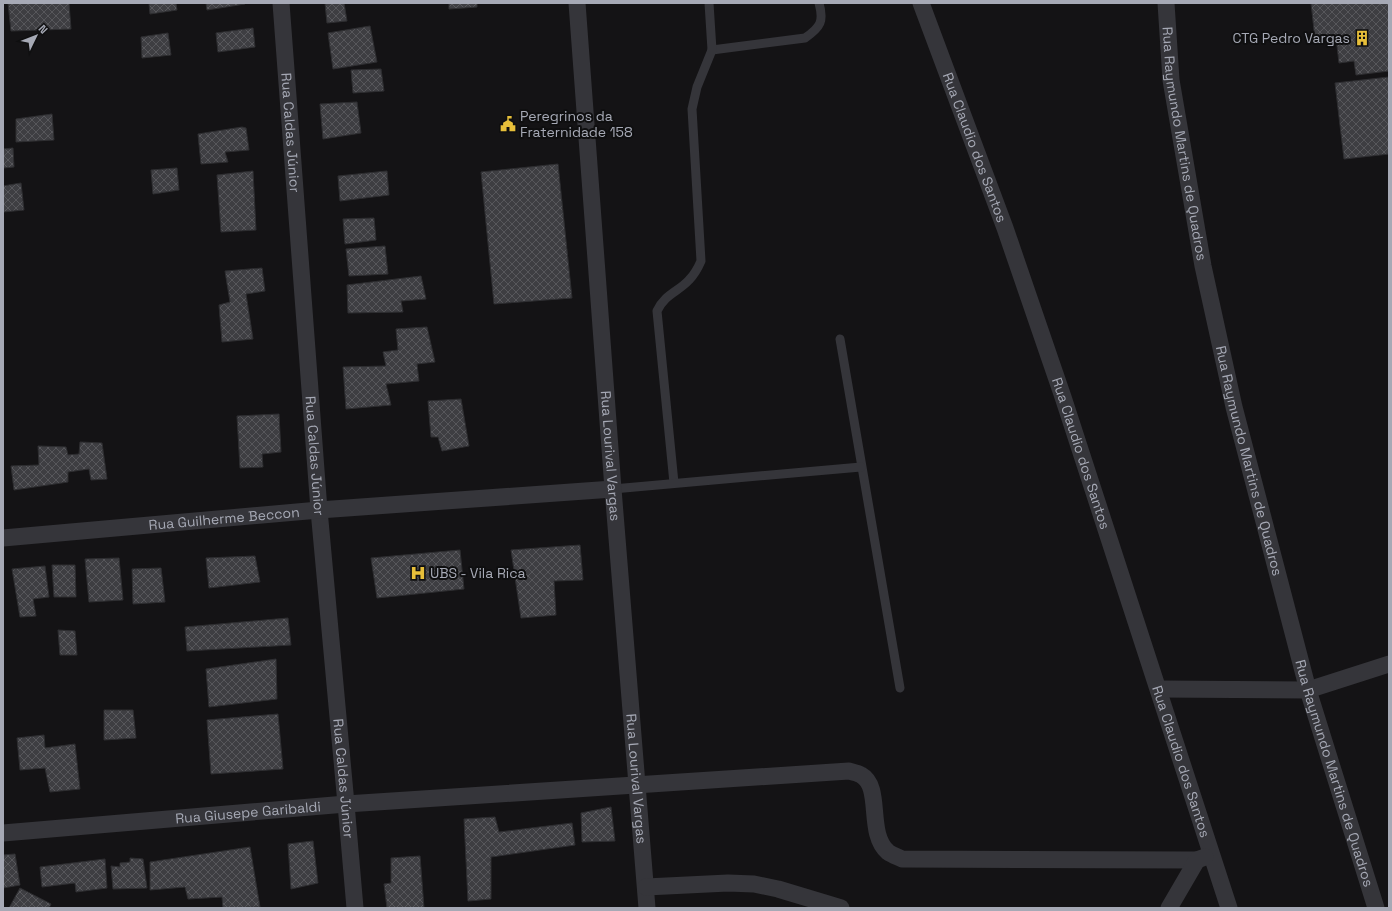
<svg xmlns="http://www.w3.org/2000/svg" width="1392" height="911" font-family="'Space Grotesk',sans-serif">
<style>
.building{fill:url(#building-cross-hatch);stroke:#2e2e31}
.lines{fill:none;stroke-linecap:round;stroke-linejoin:round}
.lane{stroke:#35353a;stroke-width:9}
.street{stroke:#35353a;stroke-width:17}
.labels{text-anchor:middle;stroke-width:4;stroke-linejoin:round;paint-order:stroke}
.poi-label{font-size:14px;fill:#a6a9b5;stroke:#0f0f10;text-anchor:start}
.street-label{font-size:14px;fill:#a6a9b5;stroke:#0f0f10}
</style>
<defs>
<pattern id="building-cross-hatch" width="8" height="8" patternUnits="userSpaceOnUse"><rect width="8" height="8" fill="#3e3e42"/><path d="M0 0l8 8M0 8l8-8" fill="none" stroke="#57575b"/></pattern>
</defs>
<rect width="100%" height="100%" fill="#141315"/>
<g class="building">
<polygon points="8,3 69,3 71,29 11,31"/>
<polygon points="149,3 176,3 177,10 150,14"/>
<polygon points="206,3 245,3 245,4 207,10"/>
<polygon points="325,3 344,3 347,21 327,23"/>
<polygon points="449,3 477,3 477,7 449,9"/>
<polygon points="1311,3 1389,3 1389,71 1356,75 1354,61 1339,63 1336,37 1315,39"/>
<polygon points="370,26 377,62 333,69 328,33"/>
<polygon points="253,28 255,47 218,52 216,33"/>
<polygon points="168,33 171,55 142,58 141,37"/>
<polygon points="381,69 384,91 353,93 351,70"/>
<polygon points="1389,77 1389,154 1344,159 1335,83"/>
<polygon points="357,102 361,133 323,139 320,104"/>
<polygon points="52,114 54,140 16,142 16,119"/>
<polygon points="242,127 246,128 249,150 225,152 228,162 201,164 198,134"/>
<polygon points="13,148 14,167 3,168 3,149"/>
<polygon points="558,164 572,298 494,304 481,172"/>
<polygon points="177,168 179,190 153,194 151,170"/>
<polygon points="253,171 256,230 221,232 217,175"/>
<polygon points="387,171 389,195 340,201 338,176"/>
<polygon points="21,183 24,210 3,212 3,186"/>
<polygon points="374,218 376,240 345,244 343,219"/>
<polygon points="385,246 388,274 349,276 346,249"/>
<polygon points="262,268 265,291 246,294 253,339 222,342 219,305 230,302 225,271"/>
<polygon points="421,276 426,299 401,301 403,312 348,313 347,285"/>
<polygon points="427,327 435,362 417,364 419,381 386,384 391,405 346,409 343,367 386,366 383,352 398,350 396,329"/>
<polygon points="461,399 469,446 442,451 438,437 431,437 428,401"/>
<polygon points="279,414 281,452 262,454 263,467 240,468 237,416"/>
<polygon points="80,442 102,443 107,479 91,480 89,469 68,472 68,482 14,490 11,466 39,465 38,446 66,447 68,455 79,454"/>
<polygon points="580,545 583,580 554,581 556,615 521,618 511,550"/>
<polygon points="460,550 464,589 377,598 371,558"/>
<polygon points="255,556 260,582 209,588 206,558"/>
<polygon points="119,558 123,600 89,602 85,559"/>
<polygon points="52,565 75,565 76,597 54,597"/>
<polygon points="45,566 49,597 33,599 36,616 20,617 12,569"/>
<polygon points="161,568 165,602 133,604 132,569"/>
<polygon points="288,618 291,645 187,651 185,627"/>
<polygon points="58,630 75,631 77,655 60,655"/>
<polygon points="276,659 277,699 209,707 206,669"/>
<polygon points="104,710 133,710 136,738 104,740"/>
<polygon points="278,714 283,769 211,774 207,720"/>
<polygon points="44,735 45,748 75,744 80,789 50,792 45,768 20,770 17,738"/>
<polygon points="611,807 615,841 582,842 581,813"/>
<polygon points="495,817 499,832 572,823 575,845 491,857 491,899 468,901 464,819"/>
<polygon points="313,841 318,883 291,889 288,844"/>
<polygon points="250,847 260,907 223,908 222,897 188,899 185,887 150,890 150,862"/>
<polygon points="15,854 20,885 3,888 3,855"/>
<polygon points="420,856 424,908 387,908 384,884 391,883 391,858"/>
<polygon points="130,858 143,859 147,888 113,889 111,866 120,867 120,863 130,862"/>
<polygon points="105,859 107,888 76,892 75,883 42,887 40,867"/>
<polygon points="20,888 51,904 49,908 9,908"/>
</g>
<g class="lines">
<g class="lane">
<path d="M712,50L805,38C821,27 824,21 819,3"/>
<polyline points="840,339 900,688"/>
<path d="M674,483L657,311C665,294 678,292 689,280C695,274 698,268 701,261L692,109L697,87L712,50L709,3"/>
<polyline points="613,489 861,467"/>
</g>
<g class="street">
<path id="s1" d="M281,3L319,510L346,804L355,908"/>
<path id="s2" d="M577,3L613,489L647,908"/>
<path id="s3" d="M921,3L1005,228L1063,397L1229,908"/>
<path id="s4" d="M1166,3L1171,80L1203,266L1234,407L1308,690L1376,908"/>
<path id="s5" d="M3,538L319,510L613,489"/>
<polyline points="1159,689 1308,690 1389,664"/>
<path id="s6" d="M3,833L346,804L849,771C853,772 858,773 861,775C883,787 866,833 888,852C892,855 898,857 902,859L1197,860"/>
<polyline points="646,887 728,883 754,884 778,889 841,908"/>
<polyline points="1169,908 1197,860 1205,857"/>
</g>
</g>
<defs>
<symbol id="building-bare" viewBox="-9 -9 18 18"><path d="M-4-6H4V6H1V3H-1V6H-4ZM-2.5-4.3h1.7v1.8h-1.7ZM.8-4.3h1.7v1.8H.8ZM-2.5-1h1.7V.8h-1.7ZM.8-1h1.7V.8H.8Z" fill="#e7bf3a" stroke="#0f0f10" stroke-width="2.5" paint-order="stroke"/></symbol>
<symbol id="civic-bare" viewBox="-9 -9 18 18"><path d="M-.6-6.5H3V-4.5H.6V-3L4-1V1h2V6H-6V1h2V-1L-.6-3ZM-1.2 2.5V6h2.4V2.5Z" fill="#e7bf3a" stroke="#0f0f10" stroke-width="2.5" paint-order="stroke"/></symbol>
<symbol id="hospital-bare" viewBox="-9 -9 18 18"><path d="M-5-5h3v3.5h4V-5h3V5h-3V1.5h-4V5h-3Z" fill="#e7bf3a" stroke="#0f0f10" stroke-width="2.5" paint-order="stroke"/></symbol>
</defs>
<g fill-rule="evenodd">
<use href="#building-bare" x="1351" y="27" width="22" height="22"/>
<use href="#civic-bare" x="497" y="113" width="22" height="22"/>
<use href="#hospital-bare" x="407" y="562" width="22" height="22"/>
</g>
<g class="labels">
<g class="poi-label">
<text x="1350" y="43" text-anchor="end">CTG Pedro Vargas</text>
<text x="520" y="121">Peregrinos da<tspan x="520" dy="16">Fraternidade 158</tspan></text>
<text x="430" y="578">UBS - Vila Rica</text>
</g>
<g class="street-label">
<text dy="5" stroke="none"><textPath href="#s1" startOffset="130">Rua Caldas Júnior</textPath></text>
<text dy="5" stroke="none"><textPath href="#s4" startOffset="142">Rua Raymundo Martins de Quadros</textPath></text>
<text dy="5" stroke="none"><textPath href="#s3" startOffset="154">Rua Claudio dos Santos</textPath></text>
<text dy="5" stroke="none"><textPath href="#s3" startOffset="478">Rua Claudio dos Santos</textPath></text>
<text dy="5" stroke="none"><textPath href="#s1" startOffset="454">Rua Caldas Júnior</textPath></text>
<text dy="5" stroke="none"><textPath href="#s2" startOffset="454">Rua Lourival Vargas</textPath></text>
<text dy="5" stroke="none"><textPath href="#s4" startOffset="466">Rua Raymundo Martins de Quadros</textPath></text>
<text dy="5" stroke="none"><textPath href="#s5" startOffset="222">Rua Guilherme Beccon</textPath></text>
<text dy="5" stroke="none"><textPath href="#s3" startOffset="802">Rua Claudio dos Santos</textPath></text>
<text dy="5" stroke="none"><textPath href="#s4" startOffset="790">Rua Raymundo Martins de Quadros</textPath></text>
<text dy="5" stroke="none"><textPath href="#s1" startOffset="778">Rua Caldas Júnior</textPath></text>
<text dy="5" stroke="none"><textPath href="#s2" startOffset="778">Rua Lourival Vargas</textPath></text>
<text dy="5" stroke="none"><textPath href="#s6" startOffset="246">Rua Giusepe Garibaldi</textPath></text>
</g>
</g>
<rect width="1392" height="911" fill="none" stroke="#a6a9b5" stroke-width="8"/>
<g transform="translate(36 36) rotate(47)" stroke="#0f0f10" stroke-width="3" paint-order="stroke">
<path d="M0-3L7 15L0 10L-7 15Z" fill="#a6a9b5"/>
<text y="-6" font-size="11" font-weight="bold" text-anchor="middle" fill="#a6a9b5">N</text>
</g>
</svg>
